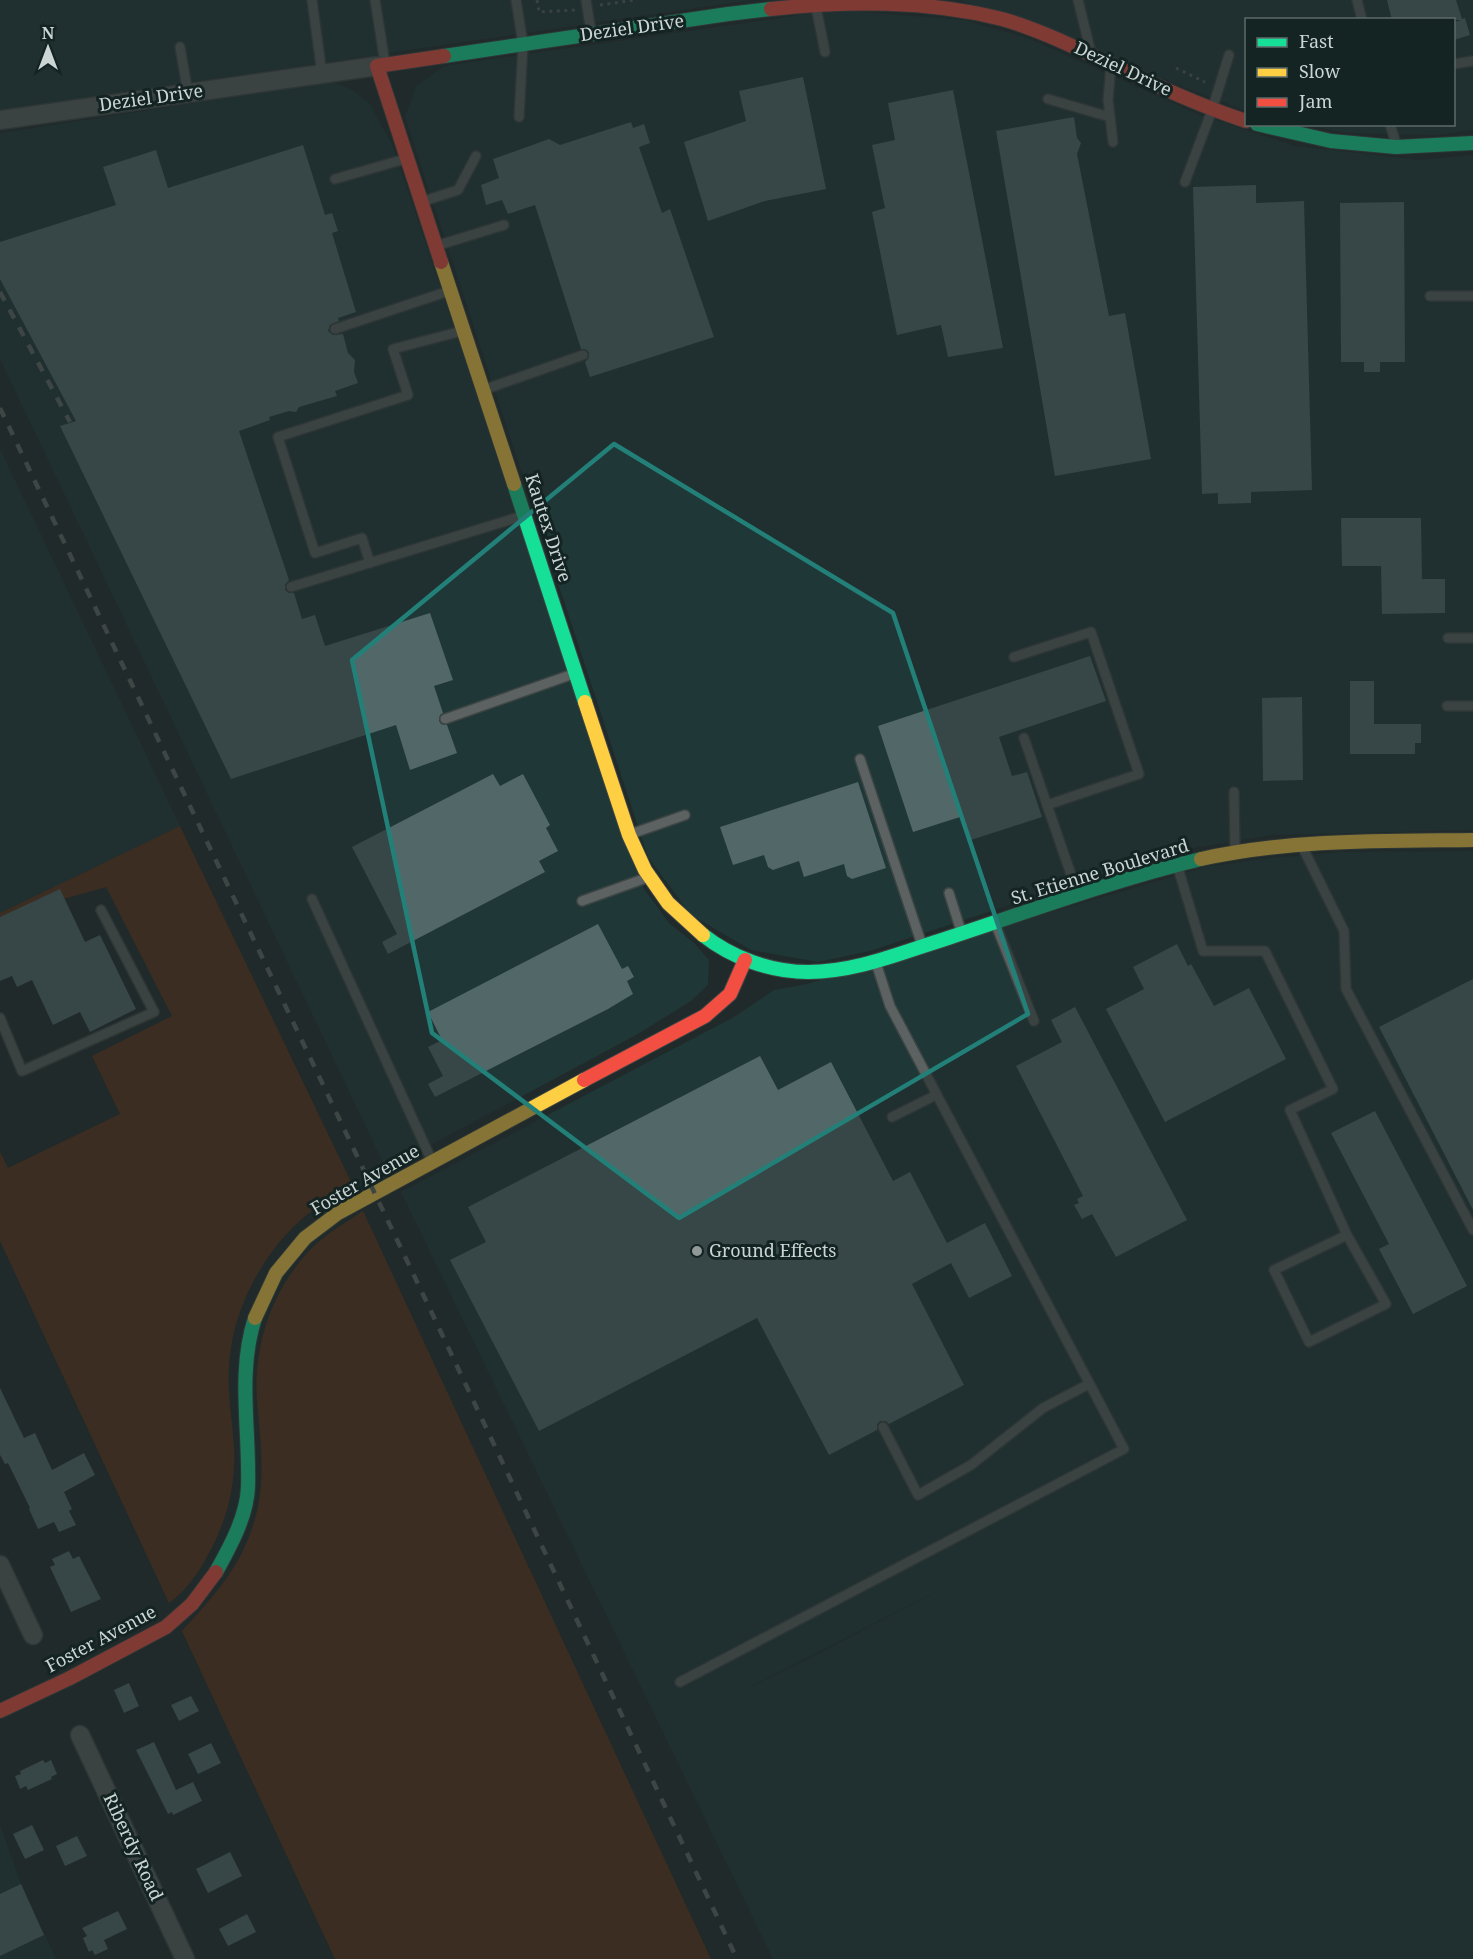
<svg xmlns="http://www.w3.org/2000/svg" width="1473" height="1959" font-family="'Noto Serif',serif">
<style>
.built{fill:#1f3736;fill-rule:evenodd}
.green{fill:#5b3117}
.building{fill:#526868}
.lines{fill:none;stroke-linecap:round;stroke-linejoin:round}
.lane-casing{stroke:#3d4544;stroke-width:12}
.street-casing{stroke:#3d4544;stroke-width:21}
.fast-casing{stroke:#3d4544;stroke-width:16}
.slow-casing{stroke:#3d4544;stroke-width:16}
.jam-casing{stroke:#3d4544;stroke-width:16}
.path{stroke:#575e5e;stroke-width:3;stroke-dasharray:3 4.5;stroke-linecap:butt}
.lane{stroke:#5b6261;stroke-width:9}
.street{stroke:#5b6261;stroke-width:18}
.fast{stroke:#16e098;stroke-width:14}
.slow{stroke:#ffcf43;stroke-width:14}
.jam{stroke:#f24e42;stroke-width:14}
.rail{stroke:#616766;stroke-width:4.5;stroke-dasharray:10 10;stroke-linecap:butt}
.marked{fill:none;stroke:#228078;stroke-width:4.5;stroke-linejoin:round}
.poi-dot{fill:#909998;stroke:#132423;stroke-width:2}
.labels{text-anchor:middle;stroke-width:6;stroke-linejoin:round;paint-order:stroke}
.street-label{font-size:18px;fill:#cbd5d4;stroke:#132423}
.poi-label{font-size:18px;fill:#cbd5d4;stroke:#132423;text-anchor:start}
</style>
<rect width="100%" height="100%" fill="#212a2a"/>
<g class="built">
<polygon points="0,0 751,0 0,110"/>
<polygon points="960,0 1473,0 1473,130 1436,135 1348,133 1304,125 1454,124 1454,20 1246,20 1246,111"/>
<polygon points="836,10 964,20 1028,38 1197,114 1295,146 1420,160 1473,155 1473,830 1272,835 1170,852 870,951 818,962 751,950 691,915 648,857 405,117 416,86 444,66"/>
<polygon points="332,82 351,89 369,103 392,144 644,889 669,923 694,943 709,960 708,985 691,1001 638,1034 386,1169 0,359 0,133"/>
<polygon points="0,449 180,826 0,913"/>
<path d="M1473,851V1959H773L401,1192L734,1017L774,990L807,984L1205,867L1271,858L1344,852ZM961,1579L802,1662L740,1692Z"/>
<polygon points="0,1825 21,1884 56,1959 0,1959"/>
</g>
<g class="green">
<path d="M180,826L353,1186C335,1196 318,1205 303,1218C266,1250 238,1300 231,1348C225,1382 232,1414 234,1448C236,1486 227,1520 209,1553C200,1571 186,1591 169,1603L0,1241V1152L8,1168L120,1114L92,1056L172,1016L106,887L0,917V913Z"/>
<path d="M363,1211L711,1959H335L182,1631C213,1597 241,1567 254,1522C267,1481 260,1441 257,1399C253,1343 274,1285 314,1246C328,1232 347,1222 363,1211Z"/>
</g>
<g class="building">
<polygon points="1387,0 1456,0 1462,19 1465,18 1470,35 1454,40 1454,22 1461,20 1392,20"/>
<polygon points="803,77 826,189 765,201 708,221 684,142 746,121 739,91"/>
<polygon points="953,90 1003,348 948,357 941,325 897,335 872,212 885,208 872,145 895,140 888,103"/>
<polygon points="1074,117 1077,138 1081,143 1077,154 1109,316 1125,313 1151,459 1055,476 996,131"/>
<polygon points="631,122 633,128 644,124 650,143 639,147 662,213 670,209 714,337 590,377 585,362 588,359 589,353 587,350 581,349 535,205 508,214 502,200 486,205 481,185 499,178 493,159 549,139 560,145"/>
<polygon points="303,145 325,215 332,213 338,231 332,233 356,312 338,318 339,321 330,325 328,331 333,335 343,334 348,353 355,360 354,372 358,383 335,391 337,396 299,407 296,412 289,411 269,417 270,420 239,431 289,580 285,585 285,590 289,593 294,593 302,619 315,615 325,646 430,613 453,680 434,686 443,713 440,715 439,721 441,724 447,725 457,753 410,770 396,725 231,779 60,426 76,421 0,279 0,242 116,205 103,167 156,150 168,188"/>
<polygon points="1256,185 1256,203 1304,201 1312,490 1251,492 1251,503 1218,504 1218,493 1202,494 1193,187"/>
<polygon points="1404,202 1405,362 1380,362 1380,372 1364,372 1364,362 1341,362 1340,203"/>
<polygon points="1341,518 1421,518 1422,579 1445,579 1445,613 1382,614 1381,566 1342,566"/>
<polygon points="1090,656 1106,701 999,737 1012,776 1027,772 1042,817 968,841 960,817 913,832 878,726"/>
<polygon points="1350,681 1374,681 1374,724 1421,724 1421,743 1415,743 1415,754 1350,754"/>
<polygon points="1302,697 1303,780 1263,781 1262,698"/>
<polygon points="493,774 500,786 523,774 550,825 546,828 558,851 539,861 545,872 388,954 382,942 397,934 352,847"/>
<polygon points="858,782 886,868 852,879 847,876 844,864 804,877 799,861 773,870 768,867 764,855 733,865 720,827"/>
<polygon points="60,889 85,942 100,935 136,1009 90,1032 80,1012 53,1025 32,980 17,987 12,976 0,981 0,917"/>
<polygon points="598,924 622,969 628,966 634,977 627,981 633,994 608,1009 435,1097 428,1084 443,1076 428,1047 442,1040 428,1012"/>
<polygon points="1177,944 1188,966 1191,964 1214,1006 1249,988 1286,1059 1165,1122 1106,1009 1144,989 1133,967"/>
<polygon points="1473,979 1473,1210 1379,1027"/>
<polygon points="1075,1007 1187,1220 1116,1257 1092,1214 1082,1219 1074,1205 1079,1203 1077,1199 1083,1196 1016,1066 1062,1042 1051,1020"/>
<polygon points="760,1056 778,1090 831,1062 893,1181 910,1172 947,1243 985,1223 1012,1276 969,1298 951,1263 912,1284 964,1385 889,1424 886,1421 880,1421 877,1424 877,1430 829,1455 757,1318 539,1431 450,1260 486,1242 468,1207"/>
<polygon points="1375,1111 1467,1286 1413,1314 1379,1249 1389,1244 1331,1133"/>
<polygon points="0,1388 24,1438 35,1433 52,1470 84,1453 95,1475 64,1492 72,1509 69,1511 76,1525 59,1532 54,1522 38,1529 29,1509 30,1508 8,1463 5,1464 0,1455"/>
<polygon points="69,1551 73,1559 79,1556 101,1599 71,1612 50,1567 55,1565 52,1559"/>
<polygon points="129,1683 139,1706 124,1713 114,1690"/>
<polygon points="191,1696 199,1711 179,1721 171,1705"/>
<polygon points="154,1742 176,1790 193,1782 202,1801 173,1815 172,1812 168,1814 136,1750"/>
<polygon points="211,1743 221,1763 198,1774 188,1754"/>
<polygon points="43,1760 45,1763 51,1760 57,1774 51,1777 52,1779 28,1790 26,1786 20,1789 15,1776 21,1774 20,1771"/>
<polygon points="32,1825 44,1850 25,1859 13,1834"/>
<polygon points="77,1836 87,1856 65,1866 56,1846"/>
<polygon points="230,1852 242,1876 208,1893 196,1869"/>
<polygon points="21,1884 44,1935 0,1956 0,1894"/>
<polygon points="118,1911 127,1929 104,1940 108,1949 95,1955 92,1950 89,1952 83,1938 87,1936 82,1928"/>
<polygon points="247,1914 256,1932 228,1946 219,1929"/>
</g>
<g class="lines">
<defs>
<g id="lane">
<polyline points="312,0 322,74"/>
<polyline points="375,0 385,63"/>
<polyline points="516,0 523,44 519,117"/>
<polyline points="586,0 591,32"/>
<polyline points="1078,0 1090,49"/>
<polyline points="1357,0 1362,20"/>
<polyline points="816,7 825,52"/>
<polyline points="180,47 188,93"/>
<polyline points="1454,64 1473,61"/>
<polyline points="1111,65 1108,100 1113,142"/>
<polyline points="1048,99 1110,117"/>
<polyline points="1390,124 1396,144"/>
<polyline points="335,179 405,159"/>
<polyline points="1185,182 1212,110 1229,55"/>
<polyline points="424,201 458,190 476,156"/>
<polyline points="439,245 504,225"/>
<polyline points="1430,296 1473,296"/>
<polyline points="335,329 449,291"/>
<polyline points="486,389 583,355"/>
<polyline points="370,563 362,538 315,553 278,437 408,395 393,349 462,331"/>
<polyline points="291,587 522,516"/>
<polyline points="1448,638 1473,638"/>
<polyline points="1014,657 1091,632 1139,774 1047,805"/>
<polyline points="1447,706 1473,706"/>
<polyline points="445,719 576,673"/>
<polyline points="1024,738 1077,892"/>
<polyline points="860,759 922,945"/>
<polyline points="1234,792 1235,849"/>
<polyline points="631,834 685,815"/>
<polyline points="1302,846 1344,931 1346,989 1473,1230"/>
<polyline points="1178,868 1203,951 1265,951 1333,1089 1290,1110 1347,1235 1386,1304 1309,1342 1274,1270 1347,1235"/>
<polyline points="949,893 961,931"/>
<polyline points="312,899 431,1159"/>
<polyline points="582,901 646,878"/>
<polyline points="996,925 1034,1021"/>
<polyline points="0,1018 22,1071 154,1012 101,910"/>
<polyline points="892,1117 936,1095"/>
<polyline points="883,1427 918,1495 971,1465 1043,1408 1089,1384"/>
<polyline points="680,1682 1124,1449 890,1006 876,963"/>
</g>
<g id="street">
<polyline points="0,120 377,66"/>
<polyline points="0,1565 33,1635"/>
<polyline points="80,1735 185,1959"/>
</g>
<g id="fast">
<polyline points="444,56 728,14 771,9"/>
<polyline points="1257,124 1331,141 1396,147 1473,143"/>
<polyline points="514,484 585,702"/>
<path d="M703,935C732,958 771,972 808,972C856,972 900,953 945,939C1030,911 1114,880 1201,859"/>
<path d="M216,1572C230,1547 247,1516 248,1487C250,1430 237,1373 255,1318"/>
</g>
<g id="slow">
<polyline points="441,262 514,484"/>
<polyline points="585,702 629,835 645,870 668,903 703,935"/>
<path d="M1201,859C1291,839 1382,841 1473,840"/>
<polyline points="255,1318 276,1273 305,1238 338,1213 584,1080"/>
</g>
<g id="jam">
<path d="M771,9C848,1 926,0 1002,19C1031,27 1060,40 1087,53C1139,77 1191,103 1246,121"/>
<polyline points="441,262 377,66 444,56"/>
<polyline points="584,1080 705,1016 730,994 745,960"/>
<polyline points="0,1711 70,1678 166,1627 192,1604 216,1572"/>
</g>
</defs>
<use href="#lane" class="lane-casing"/>
<use href="#street" class="street-casing"/>
<use href="#fast" class="fast-casing"/>
<use href="#slow" class="slow-casing"/>
<use href="#jam" class="jam-casing"/>
<g class="path">
<polyline points="537,0 539,12 575,10"/>
<polyline points="600,5 635,0"/>
<polyline points="1176,68 1205,82"/>
</g>
<use href="#lane" class="lane"/>
<use href="#street" class="street"/>
<use href="#fast" class="fast"/>
<use href="#slow" class="slow"/>
<use href="#jam" class="jam"/>
<g class="rail">
<polyline points="0,292 70,422"/>
<polyline points="0,408 430,1309 737,1959"/>
</g>
</g>
<path d="M0 0H1473V1959H0ZM614,444L893,613L1028,1014L679,1218L432,1033L352,660Z" fill="#212a2a" fill-opacity=".55" fill-rule="evenodd"/>
<path class="marked" d="M614,444L893,613L1028,1014L679,1218L432,1033L352,660Z"/>
<circle class="poi-dot" cx="697" cy="1251" r="6"/>
<g class="labels">
<g class="street-label">
<text transform="translate(632 28) rotate(-8)" y="6">Deziel Drive</text>
<text transform="translate(1123 69) rotate(25)" y="6">Deziel Drive</text>
<text transform="translate(151 98) rotate(-8)" y="6">Deziel Drive</text>
<text transform="translate(548 528) rotate(72)" y="6">Kautex Drive</text>
<text transform="translate(1100 872) rotate(-17)" y="6">St. Etienne Boulevard</text>
<text transform="translate(365 1180) rotate(-30)" y="6">Foster Avenue</text>
<text transform="translate(101 1639) rotate(-28)" y="6">Foster Avenue</text>
<text transform="translate(133 1847) rotate(65)" y="6">Riberdy Road</text>
</g>
<g class="poi-label">
<text x="709" y="1257">Ground Effects</text>
</g>
</g>
<rect x="1245" y="18" width="210" height="108" fill="#132423" stroke="#5d6b6a" stroke-width="1.5"/>
<rect x="1257" y="38" width="30" height="9" fill="#16e098" stroke="#5d6b6a" stroke-width="1.5"/>
<text x="1299" y="48" font-size="18" fill="#cbd5d4">Fast</text>
<rect x="1257" y="68" width="30" height="9" fill="#ffcf43" stroke="#5d6b6a" stroke-width="1.5"/>
<text x="1299" y="78" font-size="18" fill="#cbd5d4">Slow</text>
<rect x="1257" y="98" width="30" height="9" fill="#f24e42" stroke="#5d6b6a" stroke-width="1.5"/>
<text x="1299" y="108" font-size="18" fill="#cbd5d4">Jam</text>
<g transform="translate(48 48)" stroke="#132423" stroke-width="4.5" paint-order="stroke">
<path d="M0-4.5L10 22L0 15L-10 22Z" fill="#cbd5d4"/>
<text y="-9" font-size="16" font-weight="bold" text-anchor="middle" fill="#cbd5d4">N</text>
</g>
</svg>
